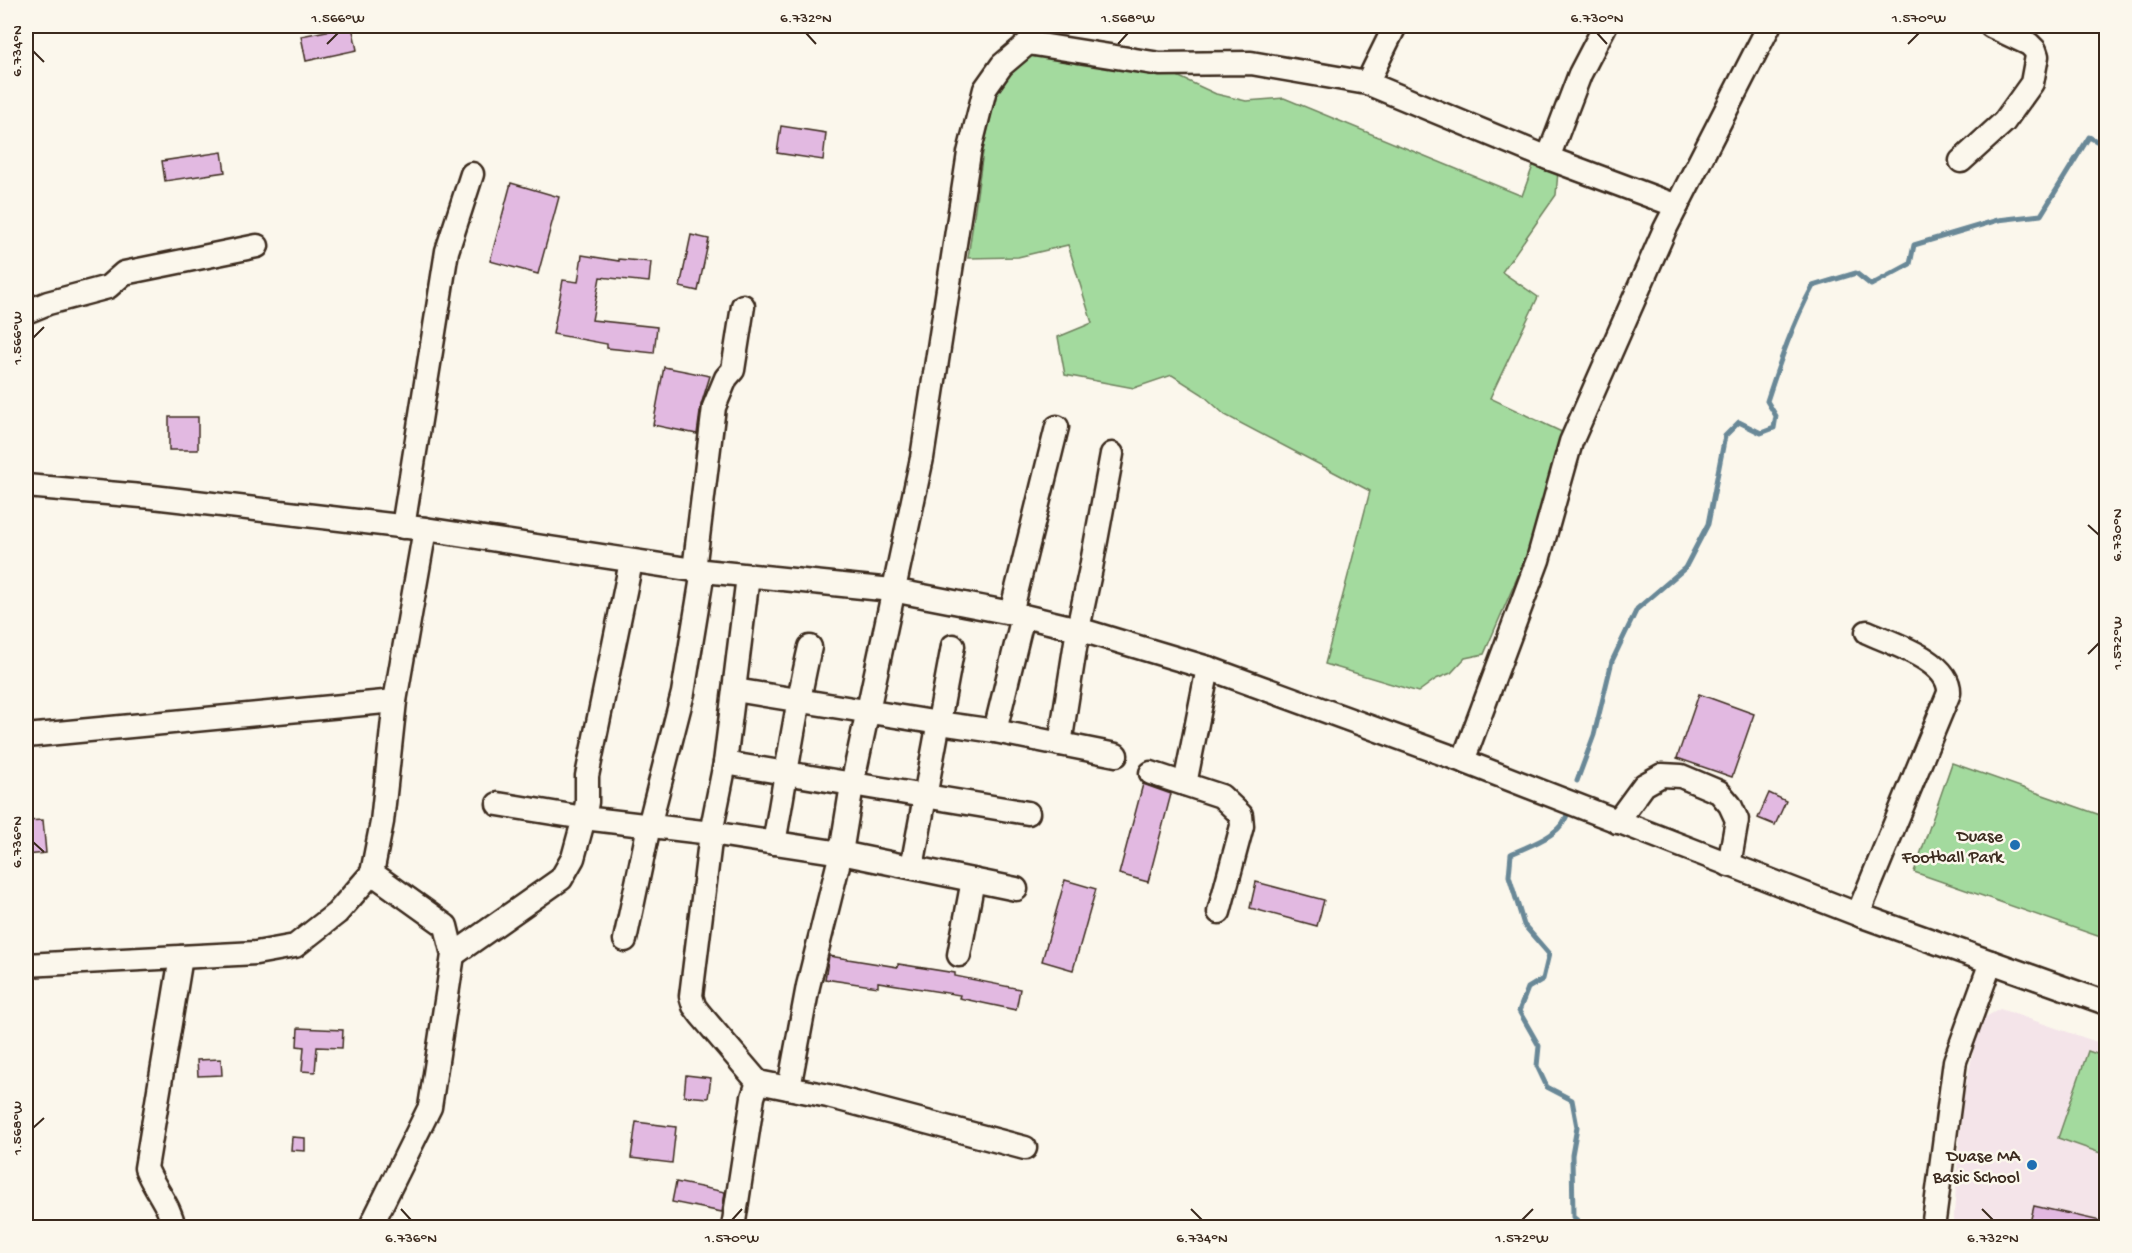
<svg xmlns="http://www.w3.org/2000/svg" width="2132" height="1253" font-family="'Gochi Hand',sans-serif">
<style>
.built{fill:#f4e4e9}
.green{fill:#a3da9e;stroke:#6f825e;stroke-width:1.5}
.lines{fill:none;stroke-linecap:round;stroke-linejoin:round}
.stream{stroke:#698897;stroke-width:5}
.building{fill:#e2b9e1;stroke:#3b2a1e;stroke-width:1.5}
.minor-casing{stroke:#3b2a1e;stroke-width:27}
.minor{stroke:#fbf7ec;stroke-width:22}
.ticks{fill:none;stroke:#3b2a1e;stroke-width:2}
.poi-dot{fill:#1f6fb2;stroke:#fbf7ec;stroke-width:2}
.labels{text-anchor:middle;stroke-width:5;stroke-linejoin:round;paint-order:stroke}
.poi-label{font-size:18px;fill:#3b2a1e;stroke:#fbf7ec;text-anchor:end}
.neatline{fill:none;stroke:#3b2a1e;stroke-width:2}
.ticks-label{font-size:15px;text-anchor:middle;fill:#3b2a1e}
</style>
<rect width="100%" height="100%" fill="#fbf7ec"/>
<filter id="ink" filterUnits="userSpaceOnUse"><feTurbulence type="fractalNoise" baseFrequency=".0167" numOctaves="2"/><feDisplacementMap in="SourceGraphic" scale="12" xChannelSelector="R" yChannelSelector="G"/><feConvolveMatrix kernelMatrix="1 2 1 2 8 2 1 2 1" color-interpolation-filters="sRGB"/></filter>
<g filter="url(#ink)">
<polygon class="built" points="2000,1009 2106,1045 2106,1227 1953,1228 1962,1103 1980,1020"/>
<g class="green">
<polygon points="1025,50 1043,50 1175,75 1216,94 1246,101 1284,98 1522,196 1534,163 1558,171 1556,195 1502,272 1538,297 1490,398 1568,435 1547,509 1484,654 1465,658 1451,673 1436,679 1418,692 1325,664 1370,491 1225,415 1202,394 1172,375 1134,388 1065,375 1058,337 1092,323 1068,245 1018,257 968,258 984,145 999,82"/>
<polygon points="1952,763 2106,817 2106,939 1914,872"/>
<polygon points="2088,1051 2106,1057 2106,1155 2058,1138"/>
</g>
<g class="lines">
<g class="stream">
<path d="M1577,781L1594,735L1612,661L1637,609L1685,568L1708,524L1725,436L1739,422L1761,433L1774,428L1776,416L1767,401C1780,361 1793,323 1813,286L1856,273L1871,285L1910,264L1914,245L1998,220L2041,215L2089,137L2106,146"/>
<path d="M1568,811C1564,835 1530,845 1511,854L1509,876L1524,925L1549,954L1543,979L1528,988L1519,1011L1539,1046L1537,1066L1547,1087L1572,1100L1577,1127L1572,1155L1573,1217L1587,1228"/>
</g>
</g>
<g class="building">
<polygon points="352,26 357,50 306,61 301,36"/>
<polygon points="781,126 826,133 823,160 777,153"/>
<polygon points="222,152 225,172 165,181 162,161"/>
<polygon points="511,183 559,197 538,274 490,261"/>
<polygon points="691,235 709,239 698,291 680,287"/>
<polygon points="582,255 619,261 619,259 651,262 649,282 600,277 592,320 657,327 654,353 607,348 607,344 553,334 563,280 578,282"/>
<polygon points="664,367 710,376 701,405 697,434 653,425"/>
<rect x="169" y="417" width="29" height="33"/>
<polygon points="1699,694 1754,714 1732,777 1677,758"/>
<polygon points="1143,784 1171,794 1148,882 1119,874"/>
<polygon points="1769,793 1786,801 1775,825 1758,818"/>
<polygon points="43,820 46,853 26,855 26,821"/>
<polygon points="1065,880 1096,889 1073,970 1042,961"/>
<polygon points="1256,882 1324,900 1317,926 1250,908"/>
<polygon points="829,956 898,967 898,964 955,973 955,976 1020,989 1016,1010 959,998 960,995 878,982 878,987 825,979"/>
<polygon points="298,1028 343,1030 342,1048 317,1047 315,1072 302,1071 304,1047 297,1046"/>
<polygon points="221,1059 222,1075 198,1076 197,1060"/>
<polygon points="686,1075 711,1078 708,1098 684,1096"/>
<polygon points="636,1122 676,1127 672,1163 631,1158"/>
<polygon points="292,1137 305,1138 305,1151 291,1150"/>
<polygon points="676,1182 725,1192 722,1212 672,1202"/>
<polygon points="2034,1206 2105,1222 2105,1227 2029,1227"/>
</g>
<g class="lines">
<defs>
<g id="minor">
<polyline points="1367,83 1395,26"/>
<polyline points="1548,158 1580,74 1605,26"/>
<polyline points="1961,161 2004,122 2032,83 2037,56 2035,50 2029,44 1991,26"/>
<polyline points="26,312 48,303 108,287 124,273 257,246"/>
<polyline points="26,486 153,497 425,529 694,570 892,590 1011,613 1078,629 1208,668 1463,761 1862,916 2106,1003"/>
<polyline points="403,527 447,251 472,174"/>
<polyline points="631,562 587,776 587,802 584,818 711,833 841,853 1016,889"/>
<polyline points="694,570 714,407 726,378 733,370 743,306"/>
<polyline points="748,576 725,763 711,833 691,996 694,1006 700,1014 758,1082"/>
<polyline points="1011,613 1057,427"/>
<polyline points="735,690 939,723 995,731 1116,755"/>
<polyline points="995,731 1023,616"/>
<polyline points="26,736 395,701"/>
<polyline points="1060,744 1078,629 1091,568 1112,454"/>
<polyline points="1463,761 1538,560 1571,442 1665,229 1769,26"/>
<polyline points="725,763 1028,813"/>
<polyline points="1151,773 1221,796 1241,815 1242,826 1219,912"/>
<polyline points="1185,784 1208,668"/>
<polyline points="1617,822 1644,785 1662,775 1681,776 1719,792 1730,805 1737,820 1729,865"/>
<path d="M774,843C786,777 795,711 810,647"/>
<polyline points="912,867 953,646"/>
<path d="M1862,916V904L1949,693C1951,661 1891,643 1867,632"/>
<polyline points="625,940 649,826 683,693 703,571"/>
<polyline points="453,955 561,879 573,858 584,818 498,804"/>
<polyline points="959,955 973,880"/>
<polyline points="26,965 256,953 295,946 337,913 372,873 382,822 395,701 425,529"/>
<polyline points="789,1088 808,986 841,853 852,785 922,458 969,153 985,89 1002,65 1028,43 1160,64 1251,63 1367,83 1548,158 1677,206"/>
<path d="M174,1228C170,1205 154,1189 146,1168L181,957"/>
<polyline points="370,1228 430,1107 453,955 446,926 372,873"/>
<polyline points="733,1228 753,1097 758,1082 828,1096 1025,1148"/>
<polyline points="1933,1228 1955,1061 1991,962"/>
</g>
</defs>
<use href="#minor" class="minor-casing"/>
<use href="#minor" class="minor"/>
</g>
</g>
<path class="ticks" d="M806,33L816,44M1597,33L1607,44M327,44L338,33M1118,44L1128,33M1908,44L1919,33M33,51L44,62M33,338L44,327M2088,525L2099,535M2088,654L2099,643M33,842L44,852M33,1128L44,1118M401,1209L411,1220M1191,1209L1202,1220M1982,1209L1993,1220M732,1220L742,1209M1522,1220L1533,1209"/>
<g class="poi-dot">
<circle cx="2015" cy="845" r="6"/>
<circle cx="2032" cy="1165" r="6"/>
</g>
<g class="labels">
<g class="poi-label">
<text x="2003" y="841">Duase<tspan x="2003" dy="21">Football Park</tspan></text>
<text x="2020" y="1161">Duase MA<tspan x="2020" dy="21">Basic School</tspan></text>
</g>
</g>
<rect width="2132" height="1253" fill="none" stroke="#fbf7ec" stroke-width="66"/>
<rect x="33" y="33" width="2066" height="1187" class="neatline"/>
<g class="ticks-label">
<text x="338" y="22">1.566°W</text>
<text x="806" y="22">6.732°N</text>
<text x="1128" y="22">1.568°W</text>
<text x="1597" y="22">6.730°N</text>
<text x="1919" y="22">1.570°W</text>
<text transform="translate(16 51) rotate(-90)" y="5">6.734°N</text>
<text transform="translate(16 338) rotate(-90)" y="5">1.566°W</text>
<text transform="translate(2116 535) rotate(-90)" y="5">6.730°N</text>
<text transform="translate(2116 643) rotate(-90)" y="5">1.572°W</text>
<text transform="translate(16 842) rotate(-90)" y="5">6.736°N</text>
<text transform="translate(16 1128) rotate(-90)" y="5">1.568°W</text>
<text x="411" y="1242">6.736°N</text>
<text x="732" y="1242">1.570°W</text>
<text x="1202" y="1242">6.734°N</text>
<text x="1522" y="1242">1.572°W</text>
<text x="1993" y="1242">6.732°N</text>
</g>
</svg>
